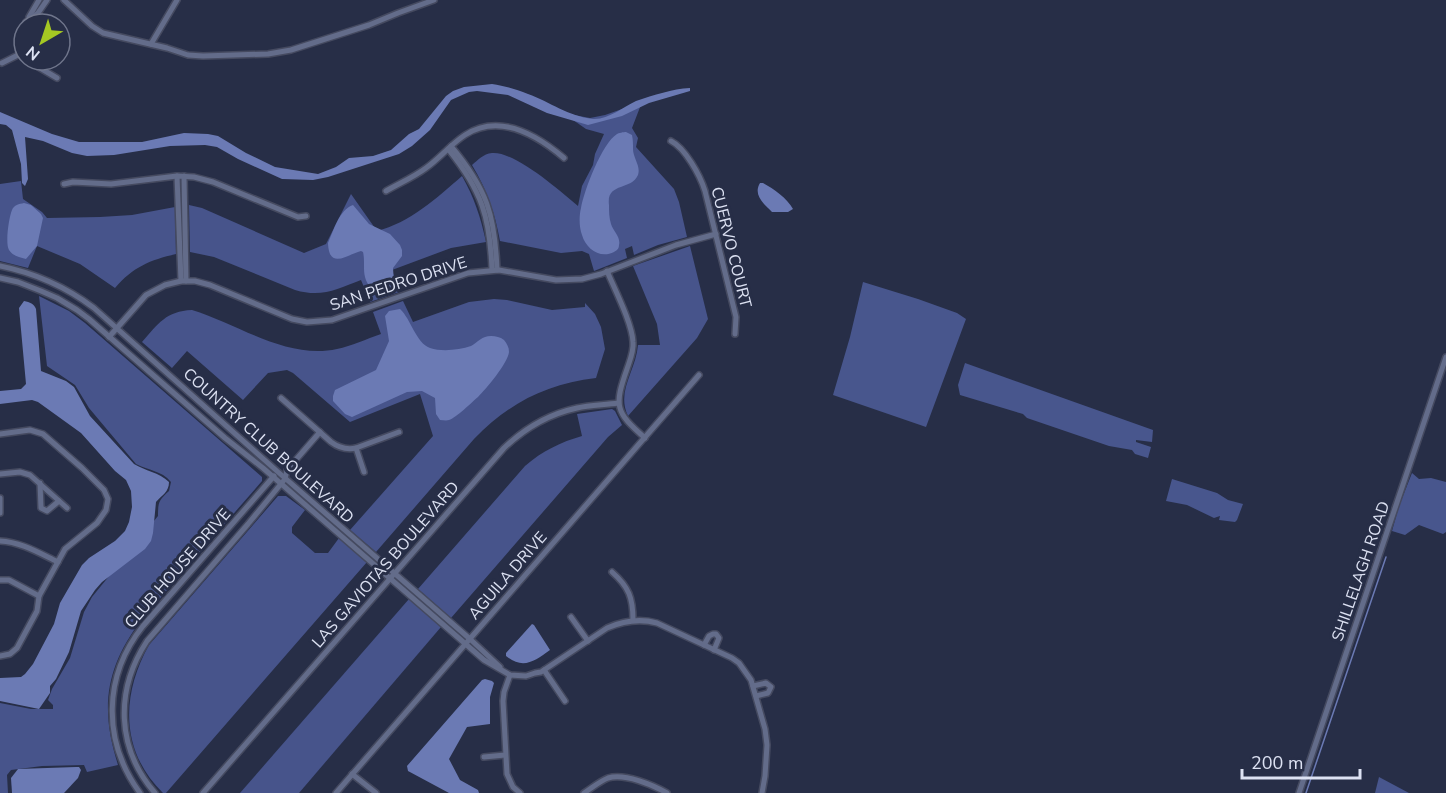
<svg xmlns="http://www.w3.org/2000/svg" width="1446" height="793" font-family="'Nunito Sans',sans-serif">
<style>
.green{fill:#47548b}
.forest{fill:#48568d}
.water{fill:#6b7ab4}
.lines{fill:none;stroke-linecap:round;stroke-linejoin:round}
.stream{stroke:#6b7ab4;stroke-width:1.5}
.minor-casing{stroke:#454a60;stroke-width:8}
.minor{stroke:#636c8a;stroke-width:5}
.labels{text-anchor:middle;stroke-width:6;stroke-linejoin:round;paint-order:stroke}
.street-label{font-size:16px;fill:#dde2f3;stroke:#272e47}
</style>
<rect width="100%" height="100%" fill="#272e47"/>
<g class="green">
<path d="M642,102L632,128L638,138L636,147L674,189L679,202L687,237L658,245L634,255L632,246L625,249L627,258L594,271L589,254L582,251L561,253L500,241C495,213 487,190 472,165C478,160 483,154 492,153C515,151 560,191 578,206L582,186L593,165L595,154L604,134L586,129L563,113L590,118L605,115Z"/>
<path d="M462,176C474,197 481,218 486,242L451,248L392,270L399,292L370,302L361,280C337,289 322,298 295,290L214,257L190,252L189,205L202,208L304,253L326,244L351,194L377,231C409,223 437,198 462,176Z"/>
<path d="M21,181L23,199L42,212L47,218L100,217L132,215L175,207L176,254C150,260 133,267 115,288L80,264L37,246L28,268L0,261V184Z"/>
<path d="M690,246L708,319L697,338L628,416C616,391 636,371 638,345H660L657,324L633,266Z"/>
<path d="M39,296L69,311L85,323L262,477V481L142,619C105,668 100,708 118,765L87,772L84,765L42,766L11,770L7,775L8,793H0V703L31,709H53V705L48,700L52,689L70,658L84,612L92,597L158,516C158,502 159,500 169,491L171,482C161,470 149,471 136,464L89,408L75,385L47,366Z"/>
<path d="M494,299L507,300L552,310L585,307V303L595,314L601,327L605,349L596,378C546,384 509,403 474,439L376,552L350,530L433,436L420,394L350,422L293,373L287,370L268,373L243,400L187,351L172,368L142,342C158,324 166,311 192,310C238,324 287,360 337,349C352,346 366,339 381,334L373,312L403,301L413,322L469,302Z"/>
<path d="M612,409L615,411L622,425L608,437L451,618L418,589L525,466C542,451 561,442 582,436L577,414Z"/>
<path d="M278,496H286L305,510L292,527V533L315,553H328L339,538L367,562L166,793H163C120,751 121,695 149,645Z"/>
<polygon points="409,599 441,627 299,793 240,793"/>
</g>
<g class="forest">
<polygon points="863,282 918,299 957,313 966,319 926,427 833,395 850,337"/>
<polygon points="965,363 1153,430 1152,442 1136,440 1136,442 1151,447 1148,458 1135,454 1132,450 1109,446 1027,418 1023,414 960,395 958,385"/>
<polygon points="1412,473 1419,479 1431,478 1446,482 1446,532 1443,534 1419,525 1405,535 1392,531 1399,506"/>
<polygon points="1172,479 1217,493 1228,500 1243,504 1237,520 1235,522 1219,520 1220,516 1214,518 1187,505 1166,501"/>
<polygon points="1379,777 1409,793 1375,793"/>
</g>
<g class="water">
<path d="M492,84C505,86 516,89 528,94C550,102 568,116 593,119C608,120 623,107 636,101C654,95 672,89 690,88V91L649,103L622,116L588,125L547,113L508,95L477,91L469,92L451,100L430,130L412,146L399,154L328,177L313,180L282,179L238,159L217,147L205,145L170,146L114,155L87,156L72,153L43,141L25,137L28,179L25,186L22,183L21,164L12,130L6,125L0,124V112L52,134L79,142H142L184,133L208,134L218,136L246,153L275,167L318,174L336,167L349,158L373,156L391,150L409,134L419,129L446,96L453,91L464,87Z"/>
<path d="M626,132L632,135C633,140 633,144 633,149C633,158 641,166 638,175C631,191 606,182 609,205C609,211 609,218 611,224C613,231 621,237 619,245C619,249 617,250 614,252C600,259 586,249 582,235C579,227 579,216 581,208C584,191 602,143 617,134C618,133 624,132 626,132Z"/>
<path d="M760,183H763C774,189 787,198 793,209L788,212H772C763,203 753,195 760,183Z"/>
<path d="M24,203L31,205L41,214L43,218L37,246L26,259C19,257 13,256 9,250C5,243 9,217 12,210C14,205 19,204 24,203Z"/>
<path d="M353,205L369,224L390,234L400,245L402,250V256L393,268L394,283L392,288C383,297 368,290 365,277C363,270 365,260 363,252L361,251C348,254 329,271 328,243C334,230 339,210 353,205Z"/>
<path d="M24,301C30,302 34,304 36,309L41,371L66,381L74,387L90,416L134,464C145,471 159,472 169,482C169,492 162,495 156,502L153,533L151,541L145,549L102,582L95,590L81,611L69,652L56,679L50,686V693L39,709L0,701V678L21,677L25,674L33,664L54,624L60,603L82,565L89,558L115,541L125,531L129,522L132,507L131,491L126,480L115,471L81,433L38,402L32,400L0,404V391L21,389L26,384L19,308Z"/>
<path d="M400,309C411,319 416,343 430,348C442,352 459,350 471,346C478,342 482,336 491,336C496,336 500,337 504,340C507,344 509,347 509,352C508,363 486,389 478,397C472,402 456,418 449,420C446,421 443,420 440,420L436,414L435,398L422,391L407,392L352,417L345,414L333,401V396L335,390L376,370L389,341L385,316L389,311Z"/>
<path d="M532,624L534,625L550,650C535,661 523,670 506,656V653Z"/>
<polygon points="485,679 492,681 494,683 490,697 490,724 467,727 449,759 460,780 478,790 479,793 449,793 408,771 407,766 482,680"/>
<polygon points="76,767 79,767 81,770 78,778 64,793 12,793 11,778 18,769"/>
</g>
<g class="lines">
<polyline class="stream" points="1306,793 1386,557"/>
<defs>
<g id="minor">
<polyline points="64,0 92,26 103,33 167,48 188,55 203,56 268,54 291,50 369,25 398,13 434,0"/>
<polyline points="29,17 39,0"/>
<polyline points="26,22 38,13 47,0"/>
<polyline points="24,27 22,36 24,50"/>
<polyline points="151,44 177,0"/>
<polyline points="30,60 35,65 57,78"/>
<polyline points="2,63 24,52"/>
<path d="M671,141C685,148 700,175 705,191L736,317L735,334"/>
<path d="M451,146C487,189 495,215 497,270"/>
<path d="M448,149C482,191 490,217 492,270"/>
<polyline points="177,176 181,281"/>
<polyline points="184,176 186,281"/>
<polyline points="64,184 73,182 111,184 177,176 194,177 213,182 298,217 306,216"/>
<path d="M386,191C400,183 414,177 426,168C440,158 451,144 465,135C499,113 537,135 564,158"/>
<path d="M0,266C35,273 66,287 94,308L278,472L470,639L500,667"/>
<path d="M607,271C615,290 632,323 633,342C634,351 630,360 627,369C614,406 615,412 645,438"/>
<path d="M0,278L18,282L41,291L57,298L77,310L89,319L225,438L263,468L484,660L510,675L526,676L535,673L541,672L607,628C623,621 639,618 657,623L732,658L739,663L751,680L765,729L767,745L765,776L762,793"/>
<polyline points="109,337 146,295 165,285 181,281 195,281 210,285 292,319 307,322 332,320 468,273 499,270 556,280 582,279 601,274 676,245 716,234"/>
<path d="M281,398L331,442C339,448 346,450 356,448L399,432"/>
<polyline points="0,434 30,430 43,434 82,468 104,490 108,499 106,510 97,523 65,549 39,596 37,611 17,648 10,654 0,656"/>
<polyline points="356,448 364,472"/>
<polyline points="0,474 20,472 30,475 67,508"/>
<polyline points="40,483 41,508 47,511 59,501"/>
<polyline points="0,498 0,513"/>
<path d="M0,541C21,542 39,553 58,562"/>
<path d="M612,572C629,587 633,598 633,620"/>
<polyline points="0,580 9,580 39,596"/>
<polyline points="571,617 588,641"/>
<polyline points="704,645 709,636 713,634 716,634 719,638 714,650"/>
<polyline points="544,670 565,701"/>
<polyline points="510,675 504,692 503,701 507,774 513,787 520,793"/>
<polyline points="753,686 766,683 771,687 768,693 756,696"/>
<polyline points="484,757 505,755"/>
<polyline points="352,774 376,793"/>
<path d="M140,793C102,741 103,676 143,626L274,476"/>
<path d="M155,793C116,748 115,690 147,641L248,524L285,479L287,470L320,432"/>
<path d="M203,793L504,448C524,429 549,414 577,408C590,405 605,405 618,403"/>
<polyline points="336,793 699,375"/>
<path d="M584,793C592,788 600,781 608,778C625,773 653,785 667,793"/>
<polyline points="1299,793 1446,357"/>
</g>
</defs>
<use href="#minor" class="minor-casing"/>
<use href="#minor" class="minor"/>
</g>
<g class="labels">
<g class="street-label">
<text transform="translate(732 247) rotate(76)" y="6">CUERVO COURT</text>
<text transform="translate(398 283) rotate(-18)" y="6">SAN PEDRO DRIVE</text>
<text transform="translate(269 445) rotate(42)" y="6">COUNTRY CLUB BOULEVARD</text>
<text transform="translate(385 564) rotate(-49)" y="6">LAS GAVIOTAS BOULEVARD</text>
<text transform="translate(177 568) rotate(-49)" y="6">CLUB HOUSE DRIVE</text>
<text transform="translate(1360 571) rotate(-71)" y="6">SHILLELAGH ROAD</text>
<text transform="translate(507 575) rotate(-49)" y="6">AGUILA DRIVE</text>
</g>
</g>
<g transform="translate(42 42) rotate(219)"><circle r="28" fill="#272e47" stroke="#70768c" stroke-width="1.5"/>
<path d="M0-4.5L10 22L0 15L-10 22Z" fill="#a5c823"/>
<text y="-9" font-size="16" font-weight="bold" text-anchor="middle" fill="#dde2f3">N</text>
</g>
<path d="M1242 769v9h118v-9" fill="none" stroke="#dde2f3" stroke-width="3"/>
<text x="1251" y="769" font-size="18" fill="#dde2f3" stroke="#272e47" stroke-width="4.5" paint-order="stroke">200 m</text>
</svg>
